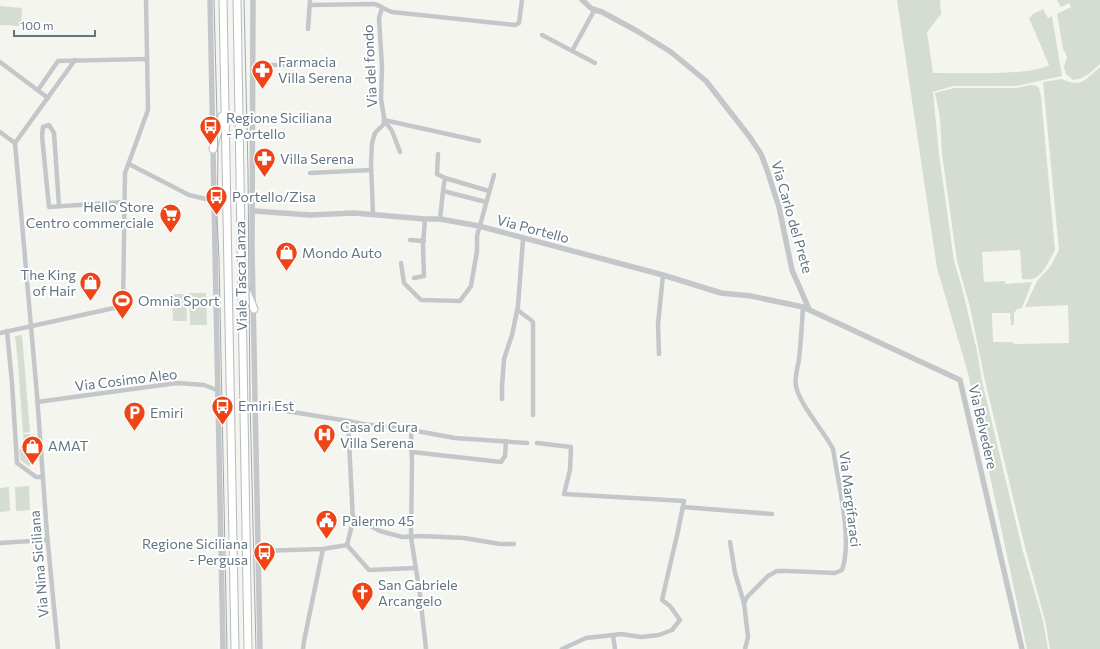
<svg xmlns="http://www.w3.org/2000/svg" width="1100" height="649" font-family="Commissioner,sans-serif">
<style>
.green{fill:#d5dcd1}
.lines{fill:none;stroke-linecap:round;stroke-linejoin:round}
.primary-casing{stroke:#b6babe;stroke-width:9}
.minor{stroke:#c3c7ca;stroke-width:4.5}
.tertiary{stroke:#c3c7ca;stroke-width:5.5}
.primary{stroke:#fff;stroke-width:7}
.tram{stroke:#a1a8ad;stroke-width:1}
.labels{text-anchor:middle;stroke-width:4;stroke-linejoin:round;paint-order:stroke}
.poi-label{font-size:14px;fill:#617583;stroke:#fff;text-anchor:start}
.street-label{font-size:14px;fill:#617583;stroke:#fff}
</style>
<rect width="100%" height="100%" fill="#f5f5f0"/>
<g class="green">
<path d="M897,0H940L941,14L927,32L933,73C956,73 1033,76 1049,65L1029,18L1032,16L1031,15L1043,9L1048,18L1052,16L1062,76L1016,86H953L933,92L939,154L954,261L962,288L977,351L982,381L1022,548L1043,621L1048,649H1027L968,373L937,268Z"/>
<path d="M1057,0H1100V64C1091,72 1085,79 1073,80L1066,74L1064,67L1067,57L1063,48L1057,14L1071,7L1069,3L1061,7Z"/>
<polygon points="0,6 22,8 21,26 0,25"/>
<path d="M1100,67V649H1050L1045,620L1025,547L985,381L970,307L957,261L942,154L940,118L935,93L954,88H1016L1031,85L1037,86L1039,88L1041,96L1055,250C1051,257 1043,275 1035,278C1031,280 1026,279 1022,279L1020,250L982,252L984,282L1005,281V284L1032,282L1022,308L1017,309L1014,313V325H1011L1010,313H992L993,342H1011L1015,344L1069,343L1068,305L1025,307L1037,281L1050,267L1059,250L1043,82L1062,79C1081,89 1086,79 1100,67Z"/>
<polygon points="189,293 206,293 207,325 190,325"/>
<polygon points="172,294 186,294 187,321 173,321"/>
<polygon points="22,335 30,432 23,433 18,363 15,336"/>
<polygon points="23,434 30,434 32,463 30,464 30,467 20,460 19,449 24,449"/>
<polygon points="29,486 30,510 16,511 15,487"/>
<polygon points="9,487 10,511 0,512 0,488"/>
</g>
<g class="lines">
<defs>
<g id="primary">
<polyline points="223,0 235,649"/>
<polyline points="237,0 248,649"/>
<polyline points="213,149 222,116"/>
<polyline points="243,283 254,309"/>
</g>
</defs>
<use href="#primary" class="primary-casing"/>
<g class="minor">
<path d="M310,5L374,4C380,5 385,10 392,12L515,25L519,23L522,0"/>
<polyline points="308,29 310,0"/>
<polyline points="542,35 595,63"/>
<polyline points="572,51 595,9"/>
<polyline points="0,62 48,98"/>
<polyline points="253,65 310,65"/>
<polyline points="38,90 58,61 147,59"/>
<polyline points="384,120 479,141"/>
<polyline points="384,120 392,131 400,152"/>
<polyline points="0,132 15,143 37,395 47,534 58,649"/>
<polyline points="15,143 75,60"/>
<polyline points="438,154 437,174 445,178 443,191 440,219"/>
<polyline points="129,164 189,195 214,201"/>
<polyline points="310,173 371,170"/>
<polyline points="445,178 489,191"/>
<polyline points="443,191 486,202"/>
<polyline points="59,206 54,133 49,125 43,127 42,136 49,207 124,202"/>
<polyline points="373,215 371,163 372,143 375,133 384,124 384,117 381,99 382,67 379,18 382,8"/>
<polyline points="410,240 424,241"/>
<polyline points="401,263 404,283 421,300 460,301 471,286 477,251 477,236 494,175"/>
<polyline points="414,278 424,276 423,245 425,219"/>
<path d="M518,310C523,315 528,317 533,322V415"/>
<polyline points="7,331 12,383 17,463 36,477 43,477"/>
<polyline points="0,333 123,306 125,173 148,110 146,0"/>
<polyline points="659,354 658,324 663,275"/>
<polyline points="502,399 502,386 504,359 512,335 518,306 523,239"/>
<polyline points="37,402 177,383 204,385 217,390"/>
<polyline points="255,406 348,421 363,424 411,430 455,438 527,443"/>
<polyline points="411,430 412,463 411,537 420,595 426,649"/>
<polyline points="537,443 571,447 570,470 564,494 684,501 678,531 662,600 670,606 680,620 672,630 659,635 641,637 621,634 605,636 586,638 562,649"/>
<polyline points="412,452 501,462 505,456 506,441"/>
<polyline points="683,507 772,514"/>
<polyline points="353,517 380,531 402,537 421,536 464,538 500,544 514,544"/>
<polyline points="730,542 735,573 744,603"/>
<polyline points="0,543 47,540"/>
<polyline points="347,545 369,570 415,568"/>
<polyline points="258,551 323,549 347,545 353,521 348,421"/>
<polyline points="613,635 615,649"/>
<polyline points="303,649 304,641 323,549"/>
<path d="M745,649L748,637L744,603L747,597L768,576L777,571H787L835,573L842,570C853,540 838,482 833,449C824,431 799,404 796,386C794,378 798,367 799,359C801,341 802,324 803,307"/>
</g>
<g class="tertiary">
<polyline points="210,0 223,649"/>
<polyline points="253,0 252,248 260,649"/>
<polyline points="582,0 592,9 602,12 637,31 671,52 706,81 749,136 761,154 767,170 779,207 792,270 809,309"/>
<polyline points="253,211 310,215 354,213 425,219 440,219 479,226 663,275 721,293 751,296 803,307 960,380 1022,649"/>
</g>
<use href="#primary" class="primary"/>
<g class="tram">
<polyline points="214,0 218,156 217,217 219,259 227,649"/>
<polyline points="244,0 248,171 250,399 256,649"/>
</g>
</g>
<defs>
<symbol id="pharmacy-pin" viewBox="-11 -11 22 30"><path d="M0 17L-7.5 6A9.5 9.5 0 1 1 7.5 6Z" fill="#ef4415" stroke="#fff"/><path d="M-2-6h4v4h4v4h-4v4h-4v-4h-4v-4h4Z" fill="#fff"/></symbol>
<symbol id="bus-pin" viewBox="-11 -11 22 30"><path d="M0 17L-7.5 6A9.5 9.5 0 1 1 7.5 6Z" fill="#ef4415" stroke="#fff"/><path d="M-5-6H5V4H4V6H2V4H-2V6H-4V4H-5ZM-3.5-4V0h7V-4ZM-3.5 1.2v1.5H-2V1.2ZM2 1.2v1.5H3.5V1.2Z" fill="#fff"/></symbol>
<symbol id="supermarket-pin" viewBox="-11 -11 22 30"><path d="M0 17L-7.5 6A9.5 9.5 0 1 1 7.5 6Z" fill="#ef4415" stroke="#fff"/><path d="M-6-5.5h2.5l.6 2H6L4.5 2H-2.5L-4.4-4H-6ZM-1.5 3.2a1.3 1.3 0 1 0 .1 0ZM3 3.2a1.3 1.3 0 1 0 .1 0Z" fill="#fff"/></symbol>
<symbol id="shop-pin" viewBox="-11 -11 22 30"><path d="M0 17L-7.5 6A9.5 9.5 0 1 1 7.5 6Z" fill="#ef4415" stroke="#fff"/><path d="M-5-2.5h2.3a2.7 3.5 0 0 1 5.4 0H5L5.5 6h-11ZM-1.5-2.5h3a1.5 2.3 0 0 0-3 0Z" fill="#fff"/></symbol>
<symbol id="stadium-pin" viewBox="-11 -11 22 30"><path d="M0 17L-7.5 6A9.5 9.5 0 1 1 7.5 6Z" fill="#ef4415" stroke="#fff"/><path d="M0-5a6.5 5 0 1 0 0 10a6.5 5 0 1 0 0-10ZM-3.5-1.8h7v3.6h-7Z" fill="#fff"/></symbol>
<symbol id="parking-pin" viewBox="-11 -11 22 30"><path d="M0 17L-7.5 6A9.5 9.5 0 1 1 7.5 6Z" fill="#ef4415" stroke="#fff"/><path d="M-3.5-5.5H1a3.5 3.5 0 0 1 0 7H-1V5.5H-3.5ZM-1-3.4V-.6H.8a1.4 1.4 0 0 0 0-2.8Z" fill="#fff"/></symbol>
<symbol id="hospital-pin" viewBox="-11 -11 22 30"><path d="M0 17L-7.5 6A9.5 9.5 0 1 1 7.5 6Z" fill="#ef4415" stroke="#fff"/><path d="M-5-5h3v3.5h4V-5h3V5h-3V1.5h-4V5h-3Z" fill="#fff"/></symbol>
<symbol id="civic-pin" viewBox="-11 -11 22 30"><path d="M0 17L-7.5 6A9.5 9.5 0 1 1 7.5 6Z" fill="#ef4415" stroke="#fff"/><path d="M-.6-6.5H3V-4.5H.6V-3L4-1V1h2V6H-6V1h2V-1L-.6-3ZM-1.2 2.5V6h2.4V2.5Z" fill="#fff"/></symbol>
<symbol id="church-pin" viewBox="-11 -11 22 30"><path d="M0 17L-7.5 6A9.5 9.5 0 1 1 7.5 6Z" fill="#ef4415" stroke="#fff"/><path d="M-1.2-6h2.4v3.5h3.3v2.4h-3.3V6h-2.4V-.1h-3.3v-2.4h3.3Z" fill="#fff"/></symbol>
</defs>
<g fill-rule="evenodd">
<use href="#pharmacy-pin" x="250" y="58" width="25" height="34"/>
<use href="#bus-pin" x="198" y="114" width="25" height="34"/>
<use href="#pharmacy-pin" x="252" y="146" width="25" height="34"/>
<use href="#bus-pin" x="204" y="184" width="25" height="34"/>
<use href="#supermarket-pin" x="158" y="202" width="25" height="34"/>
<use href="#shop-pin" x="274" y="240" width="25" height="34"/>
<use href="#shop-pin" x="78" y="270" width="25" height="34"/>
<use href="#stadium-pin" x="110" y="288" width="25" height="34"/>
<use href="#bus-pin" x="210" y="394" width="25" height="34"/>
<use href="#parking-pin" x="122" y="400" width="25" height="34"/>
<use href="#hospital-pin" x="312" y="422" width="25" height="34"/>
<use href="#shop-pin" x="20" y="434" width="25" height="34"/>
<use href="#civic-pin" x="314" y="508" width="25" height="34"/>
<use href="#bus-pin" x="252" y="540" width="25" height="34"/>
<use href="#church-pin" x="350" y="580" width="25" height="34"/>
</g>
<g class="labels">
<g class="poi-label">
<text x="278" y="67">Farmacia<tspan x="278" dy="16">Villa Serena</tspan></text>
<text x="226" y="123">Regione Siciliana<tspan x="226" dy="16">- Portello</tspan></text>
<text x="280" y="164">Villa Serena</text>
<text x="232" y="202">Portello/Zisa</text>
<text x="154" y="212" text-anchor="end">Hello Store<tspan x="154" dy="16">Centro commerciale</tspan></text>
<text x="302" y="258">Mondo Auto</text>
<text x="76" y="280" text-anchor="end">The King<tspan x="76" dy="16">of Hair</tspan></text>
<text x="138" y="306">Omnia Sport</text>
<text x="238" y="411">Emiri Est</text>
<text x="150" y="418">Emiri</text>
<text x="340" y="432">Casa di Cura<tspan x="340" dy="16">Villa Serena</tspan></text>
<text x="48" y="451">AMAT</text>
<text x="342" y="526">Palermo 45</text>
<text x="248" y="549" text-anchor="end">Regione Siciliana<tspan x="248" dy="16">- Pergusa</tspan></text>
<text x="378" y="590">San Gabriele<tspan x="378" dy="16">Arcangelo</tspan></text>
</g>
<g class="street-label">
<text transform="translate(370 66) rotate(-93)" y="5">Via del fondo</text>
<text transform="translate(792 217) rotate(74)" y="5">Via Carlo del Prete</text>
<text transform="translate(533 229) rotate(15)" y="5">Via Portello</text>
<text transform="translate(241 276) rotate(-91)" y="5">Viale Tasca Lanza</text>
<text transform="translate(126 380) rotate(-7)" y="5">Via Cosimo Aleo</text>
<text transform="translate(983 427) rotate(77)" y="5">Via Belvedere</text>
<text transform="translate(850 499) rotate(83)" y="5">Via Margifaraci</text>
<text transform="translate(39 564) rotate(-95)" y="5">Via Nina Siciliana</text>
</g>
</g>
<path d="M14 30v6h81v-6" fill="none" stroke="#617583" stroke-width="2"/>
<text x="20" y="30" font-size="12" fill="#617583" stroke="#ffffff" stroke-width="3" paint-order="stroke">100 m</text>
</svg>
